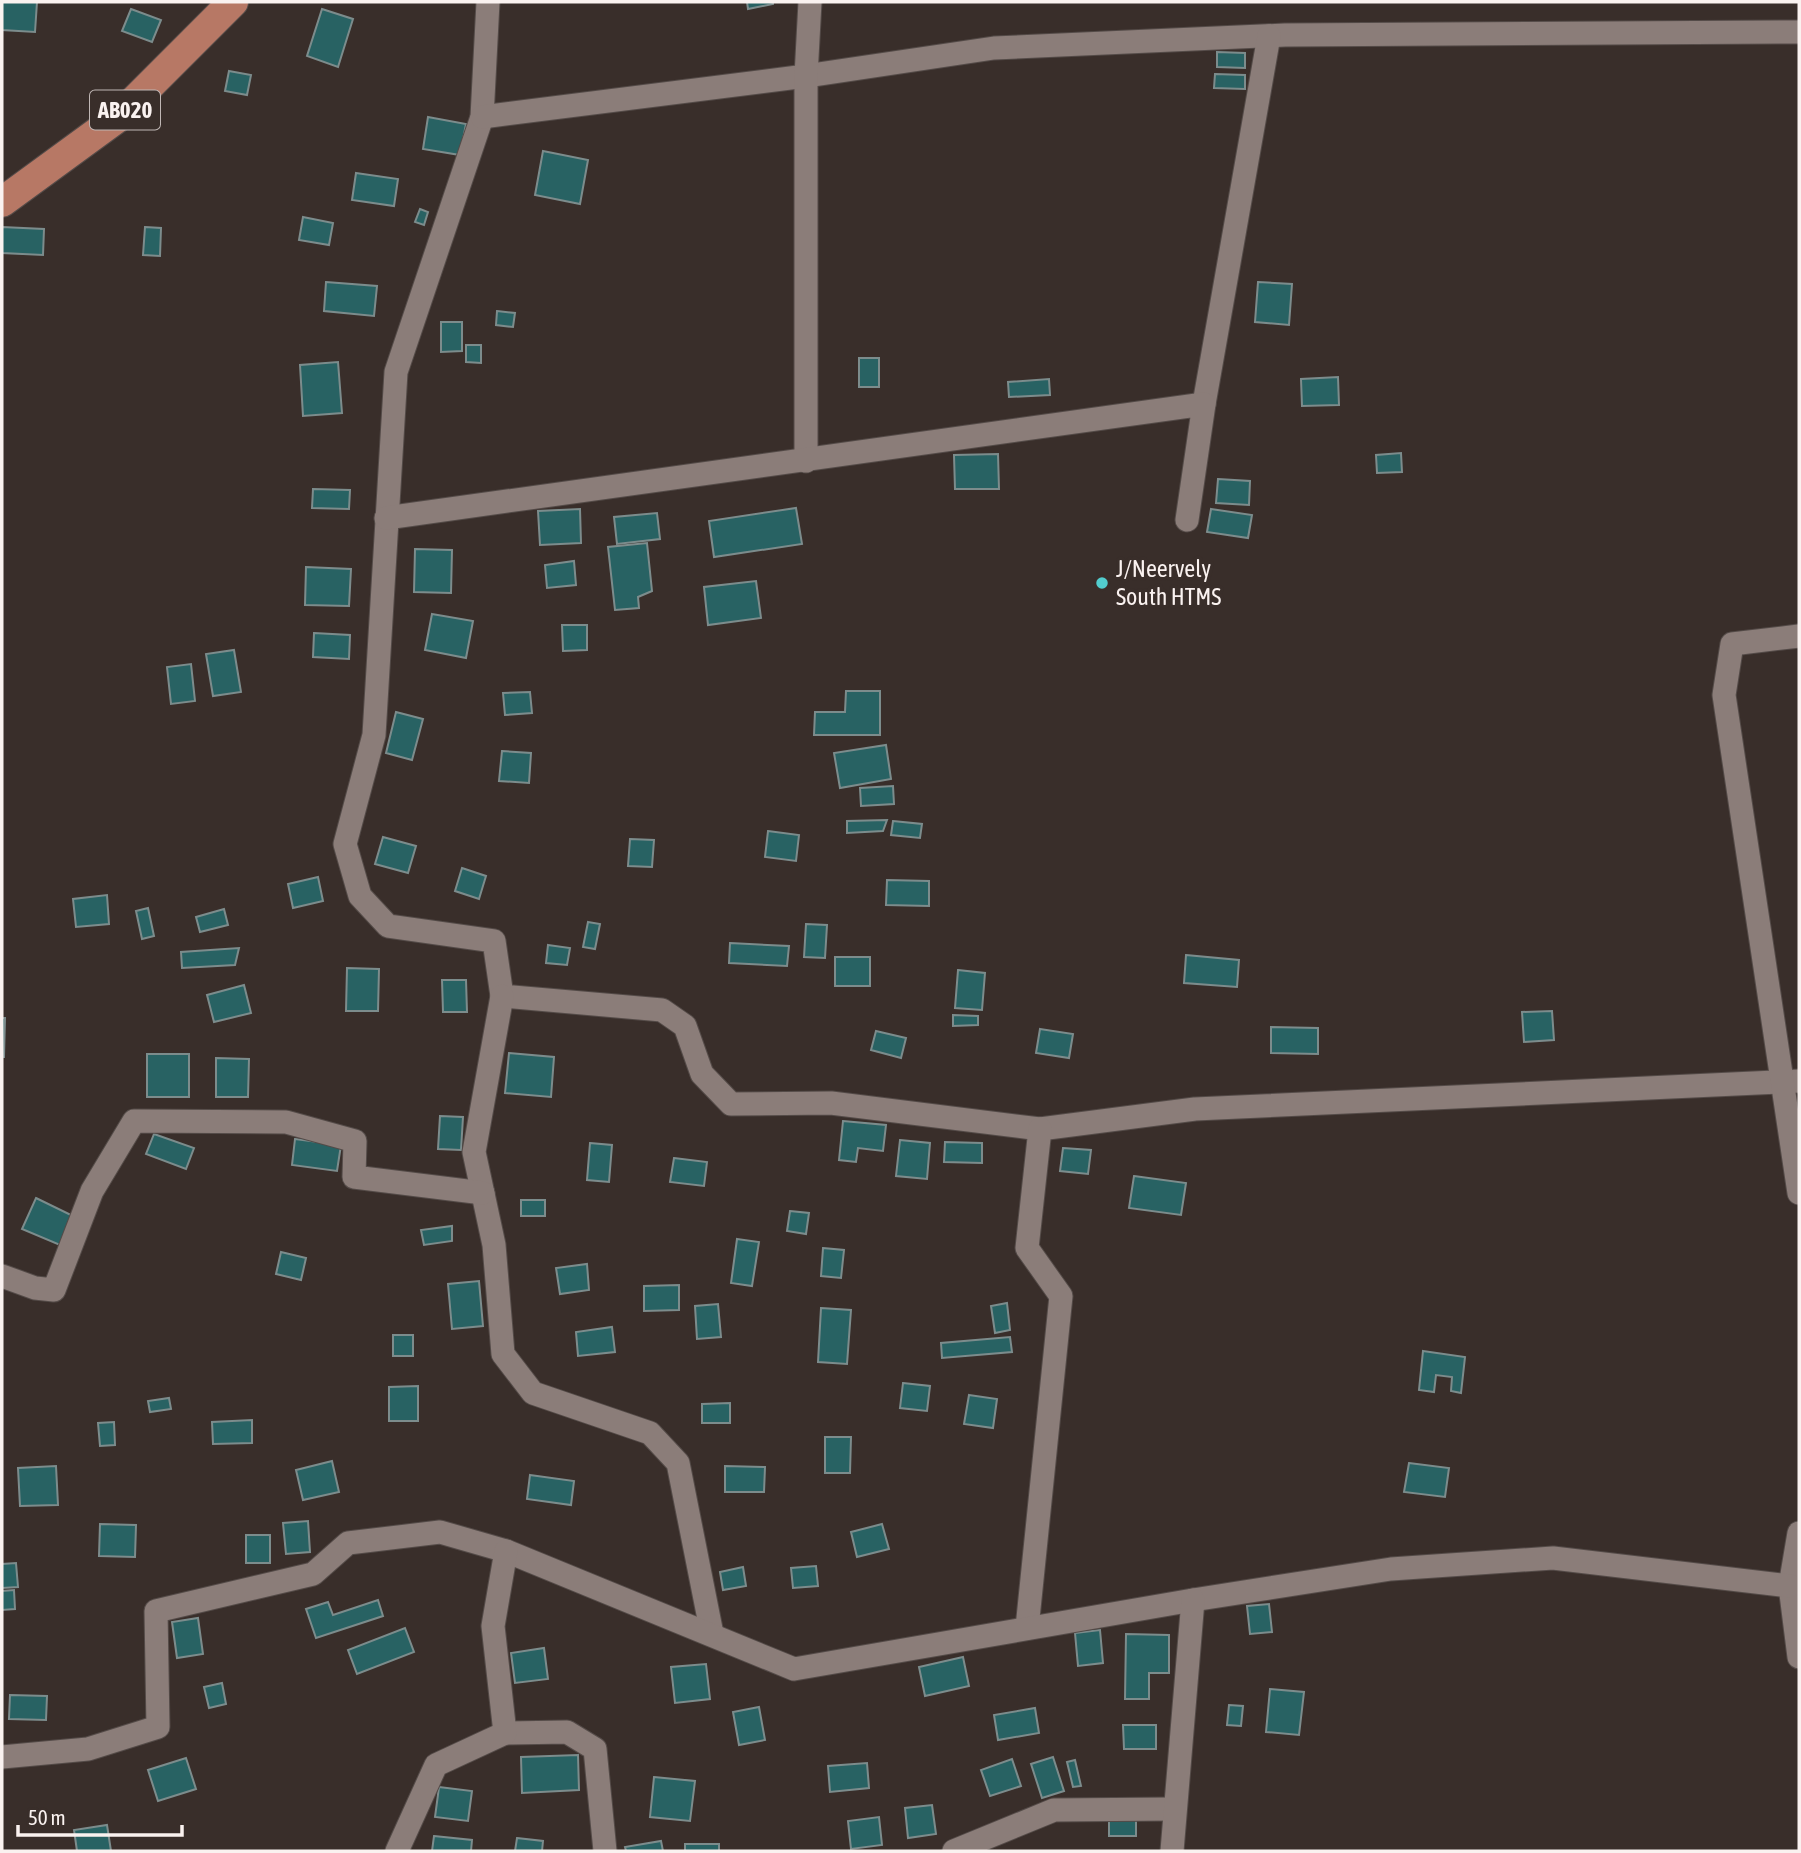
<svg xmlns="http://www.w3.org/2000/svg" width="1801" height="1853" font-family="'Asap Condensed',sans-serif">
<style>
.building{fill:#286263;stroke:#7c8c8c;stroke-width:2}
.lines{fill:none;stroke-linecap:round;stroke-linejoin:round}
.minor-casing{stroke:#544b48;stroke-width:25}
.major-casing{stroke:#544b48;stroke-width:32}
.minor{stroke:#8b7d79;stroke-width:23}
.major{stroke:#b77865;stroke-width:30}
.poi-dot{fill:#52cdce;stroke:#392e2a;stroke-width:2.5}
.labels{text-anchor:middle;stroke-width:7;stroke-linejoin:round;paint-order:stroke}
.shield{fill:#392e2a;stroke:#c0b7b5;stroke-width:2}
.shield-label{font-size:23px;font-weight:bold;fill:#faf2f0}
.poi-label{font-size:24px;fill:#faf2f0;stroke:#392e2a;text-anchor:start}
</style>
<rect width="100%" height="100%" fill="#392e2a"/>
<g class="building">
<polygon points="2,2 37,2 35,32 2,30"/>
<polygon points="747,2 773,2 773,4 748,9"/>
<polygon points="131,9 161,20 152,42 122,31"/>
<polygon points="322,9 353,19 338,67 307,56"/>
<polygon points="1217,52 1245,53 1245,68 1217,67"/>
<polygon points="229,71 251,75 247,95 225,91"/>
<polygon points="1215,74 1245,75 1245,89 1214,88"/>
<polygon points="428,117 466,124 460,155 423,149"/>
<polygon points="543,151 588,160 580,204 535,195"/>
<polygon points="356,173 398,179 394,206 352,200"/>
<polygon points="420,209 428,212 424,225 415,222"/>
<polygon points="303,217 333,223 329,245 299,240"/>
<polygon points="2,227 44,229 43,255 2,253"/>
<polygon points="145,227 161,228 160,256 143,255"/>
<polygon points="326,282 377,286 374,316 324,311"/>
<polygon points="1258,282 1292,284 1289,325 1255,322"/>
<polygon points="497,311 515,313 513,327 496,325"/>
<polygon points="441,322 462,322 462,351 441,352"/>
<polygon points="466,345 481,345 481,363 466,362"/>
<rect x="859" y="358" width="20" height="29"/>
<polygon points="338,362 342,413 303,416 300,365"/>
<polygon points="1338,377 1339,405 1302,406 1301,379"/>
<polygon points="1049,379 1050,395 1009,397 1008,382"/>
<polygon points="1401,453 1402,472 1377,473 1376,455"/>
<polygon points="998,454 999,489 955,489 954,455"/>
<polygon points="1218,479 1250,481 1249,505 1216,503"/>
<polygon points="313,489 350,490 349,509 312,508"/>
<polygon points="796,508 802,544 714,557 709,521"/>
<polygon points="580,509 581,543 540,545 538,511"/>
<polygon points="1211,509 1252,515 1248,538 1207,532"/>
<polygon points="657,513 660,539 617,544 614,517"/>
<polygon points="647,543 652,591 638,597 639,608 615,610 608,547"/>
<polygon points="415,549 452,550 451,593 414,592"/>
<polygon points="574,561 576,585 547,588 545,565"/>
<polygon points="306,567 351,569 349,606 305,605"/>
<polygon points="756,581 761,618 708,625 704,587"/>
<polygon points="432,614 473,621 466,658 425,650"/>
<polygon points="562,625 587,625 587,650 563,651"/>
<polygon points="314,633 350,635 349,659 313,657"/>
<polygon points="234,650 241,692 213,696 206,654"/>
<polygon points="191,664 195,701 171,704 167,667"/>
<polygon points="846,691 880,691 880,735 814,735 815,712 845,712"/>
<polygon points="530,692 532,713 505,715 503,693"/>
<polygon points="396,712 423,719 412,760 386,753"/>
<polygon points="886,745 891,779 840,788 834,753"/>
<polygon points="502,751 531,753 529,783 499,781"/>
<polygon points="893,786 894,804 861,806 860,788"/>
<polygon points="887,820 883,831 847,833 847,821"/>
<polygon points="893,821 922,824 920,838 891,835"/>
<polygon points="768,831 799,835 796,861 765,857"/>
<polygon points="383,837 416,846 408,873 375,864"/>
<polygon points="630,839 654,840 652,867 628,866"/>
<polygon points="462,868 486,876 479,899 455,891"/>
<polygon points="318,877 323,901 293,908 288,884"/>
<polygon points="887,880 929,881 929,906 886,905"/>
<polygon points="107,895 109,924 76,927 73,899"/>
<polygon points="148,908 154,936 142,939 136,911"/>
<polygon points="224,909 228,925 200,932 196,917"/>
<polygon points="588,922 600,924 595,949 583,947"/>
<polygon points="806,924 827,925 825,958 804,957"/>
<polygon points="730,943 789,946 787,966 729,963"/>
<polygon points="548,945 570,948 567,965 546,963"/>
<polygon points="239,948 235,965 182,968 181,952"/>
<polygon points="1186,955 1239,960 1237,987 1184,983"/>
<rect x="835" y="957" width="35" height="29"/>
<polygon points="347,968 379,969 378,1011 346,1011"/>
<polygon points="958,970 985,973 982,1010 955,1008"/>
<polygon points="442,980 466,980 467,1012 443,1012"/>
<polygon points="244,985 251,1013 214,1022 207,995"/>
<polygon points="1552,1011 1554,1040 1524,1042 1522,1012"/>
<polygon points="953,1015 978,1016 978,1025 953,1026"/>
<polygon points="2,1018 5,1018 4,1057 2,1057"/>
<polygon points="1271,1027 1318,1028 1318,1054 1271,1053"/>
<polygon points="1040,1029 1073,1034 1069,1058 1036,1053"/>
<polygon points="876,1031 906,1038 901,1058 871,1050"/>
<polygon points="509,1053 554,1057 551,1097 505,1093"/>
<rect x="147" y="1054" width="42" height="43"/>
<polygon points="216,1058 249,1059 248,1097 216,1097"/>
<polygon points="440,1116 463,1117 461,1150 438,1149"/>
<polygon points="843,1121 886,1125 883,1151 858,1148 856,1162 839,1160"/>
<polygon points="154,1134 194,1148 186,1169 146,1154"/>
<polygon points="295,1139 341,1145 337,1171 292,1165"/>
<polygon points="900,1140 930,1143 927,1179 896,1176"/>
<polygon points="945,1142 982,1143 982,1163 944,1162"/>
<polygon points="590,1143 612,1145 609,1182 587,1180"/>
<polygon points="1063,1148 1091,1150 1088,1174 1060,1171"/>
<polygon points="674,1158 707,1162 704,1186 670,1182"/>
<polygon points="1134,1176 1186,1183 1181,1215 1129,1208"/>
<polygon points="36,1198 73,1216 60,1245 22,1229"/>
<rect x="521" y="1200" width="24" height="16"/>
<polygon points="790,1211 809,1213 806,1234 787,1231"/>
<polygon points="452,1226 452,1241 424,1245 421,1230"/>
<polygon points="737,1239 759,1242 752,1286 731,1283"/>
<polygon points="823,1248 844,1250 841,1278 821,1276"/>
<polygon points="281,1252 306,1258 301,1280 276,1274"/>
<polygon points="587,1264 589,1290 560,1294 556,1268"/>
<polygon points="479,1281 483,1326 452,1329 448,1284"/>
<polygon points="679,1285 679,1310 644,1311 644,1286"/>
<polygon points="1007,1303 1010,1330 995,1333 991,1306"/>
<polygon points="718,1304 721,1337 697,1339 695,1306"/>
<polygon points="821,1308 851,1310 847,1364 818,1362"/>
<polygon points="612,1327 615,1352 578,1356 576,1332"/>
<rect x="393" y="1335" width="20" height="21"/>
<polygon points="1010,1337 1012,1352 942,1358 941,1343"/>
<polygon points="1423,1351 1465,1357 1461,1393 1451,1391 1452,1377 1436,1375 1434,1392 1419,1390"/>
<polygon points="903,1383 930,1386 927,1411 900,1408"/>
<polygon points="418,1386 418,1421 389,1421 389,1387"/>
<polygon points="969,1395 997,1399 993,1428 964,1424"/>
<polygon points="169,1398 171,1409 150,1412 148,1401"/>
<polygon points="730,1403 730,1423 702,1423 702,1404"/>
<polygon points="252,1420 252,1443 213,1444 212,1422"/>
<polygon points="114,1422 115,1445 100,1446 98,1423"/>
<polygon points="825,1437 851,1437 850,1473 825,1473"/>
<polygon points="332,1461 339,1492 303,1500 296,1470"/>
<polygon points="1409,1463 1449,1468 1445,1497 1404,1492"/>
<polygon points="56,1466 58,1505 20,1506 18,1468"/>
<polygon points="725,1466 765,1467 764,1492 725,1492"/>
<polygon points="530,1475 574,1481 571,1505 527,1499"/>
<polygon points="308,1521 310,1552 286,1554 283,1523"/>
<polygon points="100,1524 136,1525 135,1557 99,1556"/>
<polygon points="882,1524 889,1549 857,1557 851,1532"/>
<rect x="246" y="1535" width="24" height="28"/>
<polygon points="16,1563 18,1587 2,1588 2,1564"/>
<polygon points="816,1566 818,1586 793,1588 791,1568"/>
<polygon points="743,1567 746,1586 723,1590 720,1572"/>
<polygon points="14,1590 15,1609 2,1610 2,1591"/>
<polygon points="378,1600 383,1616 316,1638 306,1609 328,1602 333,1615"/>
<polygon points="1269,1604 1272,1632 1250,1634 1247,1606"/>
<polygon points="198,1618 203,1654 177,1658 172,1622"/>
<polygon points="405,1628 414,1652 357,1674 348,1650"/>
<polygon points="1100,1630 1103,1663 1078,1666 1075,1633"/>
<polygon points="1126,1634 1169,1635 1169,1673 1149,1673 1149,1699 1125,1699"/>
<polygon points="544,1648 548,1679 515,1683 511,1653"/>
<polygon points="963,1657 969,1686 925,1696 919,1667"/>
<polygon points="706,1664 710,1699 675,1703 671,1667"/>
<polygon points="222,1683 226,1704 209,1708 204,1687"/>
<polygon points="1270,1689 1304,1692 1299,1735 1266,1732"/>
<polygon points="10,1695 47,1696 46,1720 9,1719"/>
<polygon points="1229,1705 1243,1706 1241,1726 1227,1725"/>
<polygon points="759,1707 765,1740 739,1745 733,1712"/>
<polygon points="1035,1708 1039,1733 998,1740 994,1715"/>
<polygon points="1123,1725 1156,1725 1156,1749 1124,1749"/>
<polygon points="578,1755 579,1790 522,1793 521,1757"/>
<polygon points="1053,1757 1064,1791 1042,1798 1031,1764"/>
<polygon points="186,1758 196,1789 158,1801 148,1770"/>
<polygon points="1012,1759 1021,1786 990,1796 981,1770"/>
<polygon points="1075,1760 1081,1786 1073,1787 1067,1762"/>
<polygon points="867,1763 869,1788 830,1792 828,1766"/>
<polygon points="654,1777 695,1781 690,1821 650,1817"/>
<polygon points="439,1787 472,1791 468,1821 435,1817"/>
<polygon points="932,1805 936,1834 908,1838 905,1808"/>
<polygon points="879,1817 882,1845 851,1849 848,1821"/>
<rect x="1109" y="1819" width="27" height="17"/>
<polygon points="107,1825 111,1851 77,1851 74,1830"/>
<polygon points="434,1836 472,1840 471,1851 432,1851"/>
<polygon points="517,1838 543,1841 542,1851 515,1851"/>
<polygon points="661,1841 663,1851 626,1851 625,1847"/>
<rect x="685" y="1844" width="34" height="7"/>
</g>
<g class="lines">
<defs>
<g id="minor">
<polyline points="488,2 482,117 396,372 374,735 345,844 360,896 388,926 494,941 502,996 662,1010 685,1026 702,1074 731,1104 831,1103 1040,1129 1195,1109 1799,1081"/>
<polyline points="482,117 806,76 994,48 1285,35 1799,32"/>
<polyline points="1204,404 1269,36"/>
<polyline points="806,461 806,76 810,2"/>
<polyline points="386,518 1204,404 1187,520"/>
<polyline points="1799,636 1732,644 1724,695 1799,1193"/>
<polyline points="502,996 474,1152 494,1245 503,1354 533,1393 650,1433 678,1463 712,1634"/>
<polyline points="2,1276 35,1288 54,1290 92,1191 134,1121 286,1122 355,1141 354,1177 483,1193"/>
<polyline points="1799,1533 1790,1586 1799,1657"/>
<polyline points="1027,1628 1061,1296 1027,1248 1040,1129"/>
<polyline points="505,1733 567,1732 595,1749 605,1851"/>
<polyline points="2,1757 88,1749 158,1727 156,1611 313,1574 348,1543 440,1532 506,1551 794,1669 1193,1600 1391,1569 1553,1558 1790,1586"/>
<polyline points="397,1851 436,1765 505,1733 493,1626 506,1551"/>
<polyline points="954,1851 1054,1810 1174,1809"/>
<polyline points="1172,1851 1193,1600"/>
</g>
<polyline id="major" points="2,202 117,118 233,2"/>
</defs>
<use href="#minor" class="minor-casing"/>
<use href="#major" class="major-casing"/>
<use href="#minor" class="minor"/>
<use href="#major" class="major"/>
</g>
<circle class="poi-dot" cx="1102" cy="583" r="7"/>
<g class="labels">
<rect class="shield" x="90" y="90.5" width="70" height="39" rx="5"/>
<g class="shield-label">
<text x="125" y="118">AB020</text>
</g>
<g class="poi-label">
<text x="1116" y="577">J/Neervely<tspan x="1116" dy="28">South HTMS</tspan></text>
</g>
</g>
<rect width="1801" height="1853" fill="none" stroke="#faf2f0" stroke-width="7"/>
<path d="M18 1825v10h164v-10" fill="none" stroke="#faf2f0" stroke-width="3.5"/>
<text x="28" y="1825" font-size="21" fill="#faf2f0" stroke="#392e2a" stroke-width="5" paint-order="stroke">50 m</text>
</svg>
